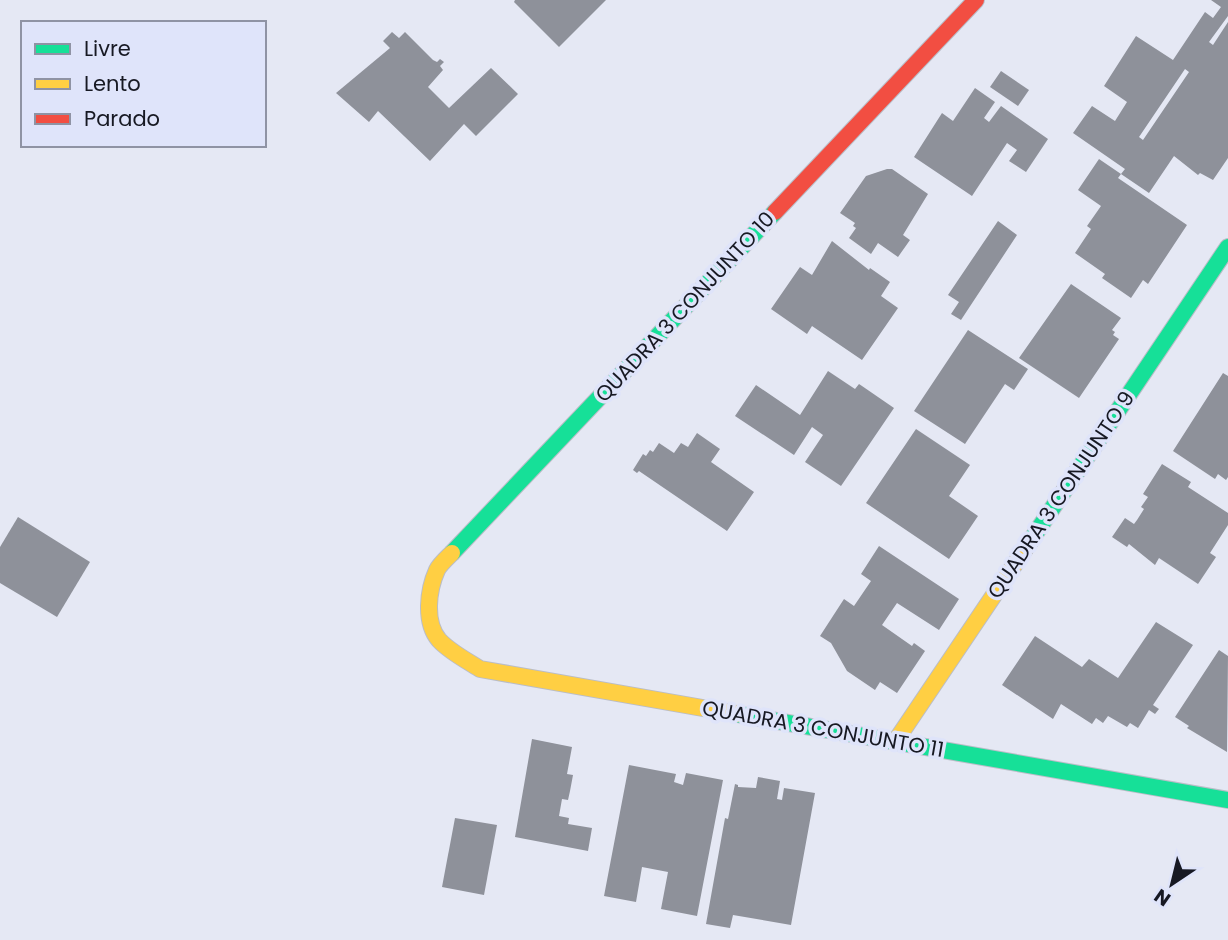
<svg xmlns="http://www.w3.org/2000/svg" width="1228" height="940" font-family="Poppins,sans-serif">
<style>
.building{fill:#8e919a;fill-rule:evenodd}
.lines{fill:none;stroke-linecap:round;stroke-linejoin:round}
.fast-casing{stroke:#babdc7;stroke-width:18}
.slow-casing{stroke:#babdc7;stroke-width:18}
.jam-casing{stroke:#babdc7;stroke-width:18}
.fast{stroke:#16e098;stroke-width:16}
.slow{stroke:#ffcf43;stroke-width:16}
.jam{stroke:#f24e42;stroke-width:16}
.labels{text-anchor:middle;stroke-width:7;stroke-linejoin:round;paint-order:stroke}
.street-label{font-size:21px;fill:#171923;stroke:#dfe4fa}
</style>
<rect width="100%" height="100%" fill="#e5e8f4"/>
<g class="building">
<polygon points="515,0 606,0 559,47 514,2"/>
<path d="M1211,0H1228V16L1209,42L1213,45L1228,22V158L1213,180L1200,173L1198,175L1174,156L1149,193L1121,174L1118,178L1187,225L1148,284L1143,280L1131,298L1102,278L1105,274L1075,253L1091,229L1087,226L1101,206L1078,190L1099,159L1121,174L1125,169L1073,133L1092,106L1115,121L1127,102L1104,86L1136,36L1173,60L1205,12L1213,18L1221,7ZM1185,69L1189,72L1143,140L1139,137Z"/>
<polygon points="392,32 399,38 405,32 433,60 437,62 440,59 444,62 440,66 443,70 428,87 449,108 491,68 518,94 476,136 464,124 430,161 378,111 369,122 336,93 390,48 383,41"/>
<polygon points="1001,71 1029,90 1018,106 990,87"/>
<polygon points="975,88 995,102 984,118 989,122 1001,106 1048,139 1026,172 1009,161 1017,150 1007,143 972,196 914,157 942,113 953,121"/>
<polygon points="887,169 892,169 928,194 903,235 910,240 898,257 878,243 871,254 849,238 856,228 853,226 855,223 840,213 866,176"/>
<polygon points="998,221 1017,235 961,320 951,314 959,302 948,295"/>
<polygon points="832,241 869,270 870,268 890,282 881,296 898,308 862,360 812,326 807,334 771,309 800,267 812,275"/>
<polygon points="1071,284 1121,318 1112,330 1115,332 1113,335 1119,339 1079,398 1019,358"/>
<polygon points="968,330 1028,369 1014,390 1005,384 965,444 914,411"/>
<polygon points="828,371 855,389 859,384 862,386 894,408 841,486 805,462 823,435 812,427 794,455 735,416 756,385 800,415"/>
<polygon points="1223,373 1228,376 1228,477 1226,480 1218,474 1215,479 1173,451"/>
<polygon points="916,429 970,465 949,496 978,516 949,559 866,503"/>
<polygon points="697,433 720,449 711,462 754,492 727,531 639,471 637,473 633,470 643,454 646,456 650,450 653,452 659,443 674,453 681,443 688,447"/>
<polygon points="1162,464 1191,482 1188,487 1228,513 1228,525 1210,553 1216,557 1198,584 1159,558 1155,565 1129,544 1127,547 1112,537 1125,518 1134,524 1137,520 1144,509 1141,507 1148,497 1143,494"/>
<polygon points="18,517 90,562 57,617 0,583 0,547"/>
<polygon points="879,546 959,599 939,630 897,603 882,625 912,646 914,643 925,651 897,693 880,682 875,690 847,671 831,643 820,636 844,599 854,606 871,581 861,574"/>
<polygon points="1156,622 1193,645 1153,705 1159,709 1155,714 1149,710 1138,728 1130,723 1127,727 1108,716 1103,723 1096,718 1092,724 1061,704 1053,719 1002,685 1035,636 1082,667 1089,659 1118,678"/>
<polygon points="1219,650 1228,656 1227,752 1187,728 1189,726 1175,717"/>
<polygon points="532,739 572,747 567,774 573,775 570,791 568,800 562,799 559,816 569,818 568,824 592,828 588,851 515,837"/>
<polygon points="629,765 676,774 674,782 683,785 686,773 723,780 697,916 661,909 668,872 642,867 636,902 604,896"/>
<polygon points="758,777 780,781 777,799 782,800 784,788 815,793 791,925 733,915 730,928 706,924 725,818 728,819 735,784 738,785 738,787 756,788"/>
<polygon points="455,818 497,825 484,895 442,887"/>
</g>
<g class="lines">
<defs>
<g id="fast">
<polyline points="1029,543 1228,247"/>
<polyline points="452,553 775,212"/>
<polyline points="737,714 1228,800"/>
</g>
<g id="slow">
<path d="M452,553C447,558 440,564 437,570C428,590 424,622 439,640C450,652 466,660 480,669L737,714"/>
<polyline points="895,742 1029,543"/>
</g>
<polyline id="jam" points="775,212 976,0"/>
</defs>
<use href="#fast" class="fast-casing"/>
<use href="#slow" class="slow-casing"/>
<use href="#jam" class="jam-casing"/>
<use href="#fast" class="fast"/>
<use href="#slow" class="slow"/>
<use href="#jam" class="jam"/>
</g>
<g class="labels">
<g class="street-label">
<text transform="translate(685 307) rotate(-47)" y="7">QUADRA 3 CONJUNTO 10</text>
<text transform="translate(1061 495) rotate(-56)" y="7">QUADRA 3 CONJUNTO 9</text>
<text transform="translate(823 729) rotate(10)" y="7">QUADRA 3 CONJUNTO 11</text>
</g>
</g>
<rect x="21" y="21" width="245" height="126" fill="#dfe4fa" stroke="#8f93a4" stroke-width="2"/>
<rect x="35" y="44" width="35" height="10" fill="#16e098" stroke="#8f93a4" stroke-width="2"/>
<text x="84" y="56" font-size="21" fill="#171923">Livre</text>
<rect x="35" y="79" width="35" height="10" fill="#ffcf43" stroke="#8f93a4" stroke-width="2"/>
<text x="84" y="91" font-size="21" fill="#171923">Lento</text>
<rect x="35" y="114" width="35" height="10" fill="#f24e42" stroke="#8f93a4" stroke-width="2"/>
<text x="84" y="126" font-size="21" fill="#171923">Parado</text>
<g transform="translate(1172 884) rotate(215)" stroke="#dfe4fa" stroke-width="5" paint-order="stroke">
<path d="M0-5L12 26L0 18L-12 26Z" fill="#171923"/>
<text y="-10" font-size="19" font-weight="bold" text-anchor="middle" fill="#171923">N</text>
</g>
</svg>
